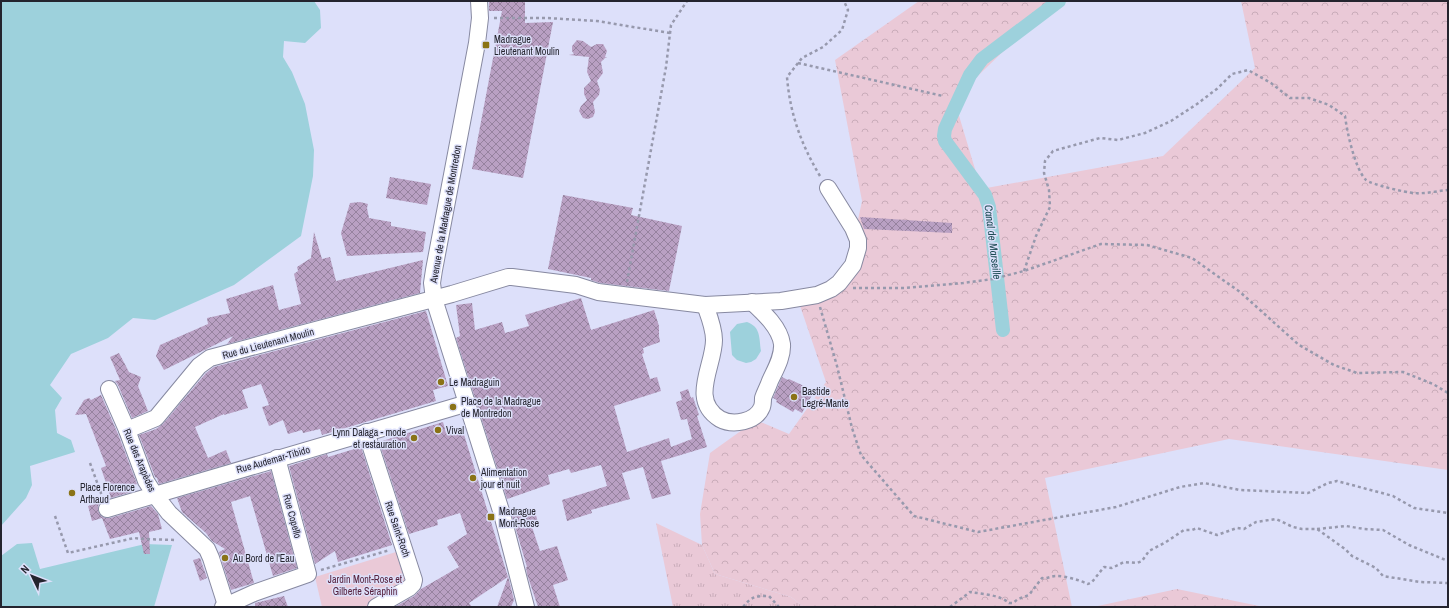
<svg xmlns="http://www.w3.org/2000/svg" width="1449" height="608" font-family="'Archivo Narrow',sans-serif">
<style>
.grass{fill:url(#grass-tufts)}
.forest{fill:url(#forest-crowns)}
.garden{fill:#eac9d7}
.water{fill:#9dd1dc}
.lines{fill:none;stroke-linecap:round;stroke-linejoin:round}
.canal{stroke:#9dd1dc;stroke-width:14}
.building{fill:url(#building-cross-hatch)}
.minor-casing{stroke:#8789a1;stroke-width:18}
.path{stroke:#9799ad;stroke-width:2.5;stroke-dasharray:3 3;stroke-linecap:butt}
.minor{stroke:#fff;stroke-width:16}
.poi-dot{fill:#8a7316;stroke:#dde0fa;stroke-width:1.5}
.labels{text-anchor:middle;stroke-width:3;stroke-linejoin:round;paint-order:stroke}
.poi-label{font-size:10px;fill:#24242e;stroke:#dde0fa;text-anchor:start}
.street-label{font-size:10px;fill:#24242e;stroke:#dde0fa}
.park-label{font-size:10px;fill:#56213d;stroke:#dde0fa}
.water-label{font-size:11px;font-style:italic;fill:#1c4b53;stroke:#dde0fa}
</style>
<defs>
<pattern id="grass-tufts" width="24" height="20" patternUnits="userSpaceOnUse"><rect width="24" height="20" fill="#eac9d7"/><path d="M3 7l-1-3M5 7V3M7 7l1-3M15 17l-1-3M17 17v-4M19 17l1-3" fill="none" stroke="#c9acb9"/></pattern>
<pattern id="forest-crowns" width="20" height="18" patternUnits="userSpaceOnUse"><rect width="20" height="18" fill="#eac9d7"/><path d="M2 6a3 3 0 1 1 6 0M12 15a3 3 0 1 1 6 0" fill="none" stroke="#c9acb9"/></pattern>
<pattern id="building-cross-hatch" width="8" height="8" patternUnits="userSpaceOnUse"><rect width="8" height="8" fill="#b9a0c3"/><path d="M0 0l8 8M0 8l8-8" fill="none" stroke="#96829f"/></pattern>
</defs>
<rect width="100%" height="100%" fill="#dde0fa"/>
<polygon class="grass" points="656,523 702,545 715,574 791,597 804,607 673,607"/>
<g class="forest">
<polygon points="919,1 1055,1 954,99 981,189 1163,156 1255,68 1241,1 1448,1 1448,470 1229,439 1045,478 1072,607 804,607 791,597 715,574 702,545 700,514 710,453 756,420 789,434 826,382 797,297 847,271 862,201 835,60"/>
<polygon points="1177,589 1264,607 1093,607"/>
</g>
<polygon class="garden" points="396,552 406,585 368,607 322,607 315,577"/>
<g class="water">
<polygon points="1,1 314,1 320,10 321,28 305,43 284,41 283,57 292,72 305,104 314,150 313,176 301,236 234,285 155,320 133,318 108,338 71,354 50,385 62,398 55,410 57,433 71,440 75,452 30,466 32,485 26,498 1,526"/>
<path d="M747,322C761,327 759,338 761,351L756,359L751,362L746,363L737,360L732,355L730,332L737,324Z"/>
<polygon points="32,543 40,569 145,544 172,545 154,607 1,607 1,556 17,544"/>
</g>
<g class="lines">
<polyline class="canal" points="1003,330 989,207 985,195 945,141 944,136 945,129 970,75 982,59 1059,1"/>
</g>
<g class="building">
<polygon points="489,1 525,1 525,23 553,22 523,178 472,169 502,11 489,11"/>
<polygon points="577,40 583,41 591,47 597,44 603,44 607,51 605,57 607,58 605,58 601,62 603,73 597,81 600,90 599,95 593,102 595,112 593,117 588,119 583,118 579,111 581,106 587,100 584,94 584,88 591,81 587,72 589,57 569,55 574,54 572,51 572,46"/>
<polygon points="390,177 431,184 427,205 386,198"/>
<polygon points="563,195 633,208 631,215 682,226 669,291 600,283 591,280 591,278 548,269"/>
<polygon points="360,202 368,204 367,208 369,218 391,222 391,226 426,232 423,252 347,256 341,233 350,203"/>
<polygon points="860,217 952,223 952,233 864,229"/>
<polygon points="314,232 322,259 330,257 336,281 423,260 420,293 227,344 233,336 164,370 156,356 160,345 208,324 207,318 230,313 226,299 273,285 279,310 301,304 294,274 298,271 297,267 311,258"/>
<polygon points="581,298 591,330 654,310 659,326 659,336 660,342 643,348 644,353 642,354 650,379 657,377 661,391 614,406 627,452 669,438 671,447 692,439 687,419 681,420 676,402 682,400 680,392 688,389 691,398 693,397 699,415 697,416 707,447 661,461 671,494 652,499 643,467 622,473 630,499 591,510 592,513 567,521 562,500 607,486 601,465 571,473 569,469 548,475 550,484 507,499 456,338 460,336 456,305 472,303 475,330 502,322 505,333 529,326 525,315"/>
<polygon points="426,311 448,386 433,390 436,401 322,435 320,429 303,433 302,430 288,434 283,420 269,426 262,407 269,405 261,384 242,390 248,408 224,415 224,414 195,427 208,458 226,450 231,463 159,484 157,478 155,477 139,435 156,429 163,424 206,373 214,367"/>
<polygon points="119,353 129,372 141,377 138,386 148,411 132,418 118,385 115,381 120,380 110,357"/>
<polygon points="782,377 788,380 789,379 804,386 806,389 805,391 812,395 802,413 795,409 793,412 776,402 777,400 773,398"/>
<polygon points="101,395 118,434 137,484 130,486 131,492 111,498 101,468 106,466 86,414 75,415 84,400 89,398 91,400"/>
<polygon points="443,422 446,433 462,428 508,577 508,576 514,600 511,607 497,607 508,577 469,603 472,607 395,607 414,596 421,589 459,567 447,547 467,534 460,513 437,520 438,525 409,534 379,442"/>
<polygon points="361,447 392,545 338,562 335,551 315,564 289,466 327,454 328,457"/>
<polygon points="271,471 297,568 273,576 250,496 231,502 254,583 231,590 219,552 225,549 212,541 206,533 182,512 177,498"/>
<polygon points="101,502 98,506 98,511 101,516 105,518 110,518 151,506 158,514 162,529 149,532 150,554 144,554 139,532 110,539 102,518 92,521 88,506"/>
<polygon points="534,509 539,525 532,527 540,551 557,546 568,580 553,585 560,607 538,607 527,574 526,567 527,567 512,516"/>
<polygon points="200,558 207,578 200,581 193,560"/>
<polygon points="284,596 288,607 255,607 255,603"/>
</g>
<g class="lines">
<defs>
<g id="minor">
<polyline points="479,1 480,18 477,43 434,270 432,283 434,299 502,514 526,607"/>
<path d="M705,305C709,316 714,328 714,340C714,366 689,400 720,419C733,426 756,422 762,407C763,404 763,401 763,398C765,392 768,387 770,381C775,370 783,357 782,344C780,328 764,313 752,302"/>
<polyline points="109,389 127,430 146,481 155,495 169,513 207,549 211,558 226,605"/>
<polyline points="127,430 156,418 199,366 210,358 452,294 508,277 512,277 576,285 598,292 705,305 781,301 817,295 831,289 839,283 853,265 858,248 858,240 853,228 828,188"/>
<polyline points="366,432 414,580 413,584 409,588 376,607"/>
<polyline points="107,509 468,403"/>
<polyline points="223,607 254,593 308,574 277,458"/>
</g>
</defs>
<use href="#minor" class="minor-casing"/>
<g class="path">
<polyline points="494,18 547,18 597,21 670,33"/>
<polyline points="798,63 943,96"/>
<path d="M820,176C801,144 790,114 787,77L802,58L823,47L842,30L848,10L844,1"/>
<path d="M1024,271L1036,236L1050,207L1049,190L1044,173L1045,161L1053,151L1100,138L1118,140L1145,133L1171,121L1197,104L1218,88L1232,74L1248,70L1271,83L1290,98H1309L1329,105L1345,116C1347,132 1355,169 1366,180C1370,184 1407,193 1414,193C1425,194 1437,191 1448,190"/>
<polyline points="627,282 666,67 671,25 687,1"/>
<polyline points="853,288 905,288 963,283 993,279 1024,271 1101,244 1147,245 1192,258 1240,292 1299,345 1334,365 1357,373 1403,372 1433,384 1448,393"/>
<polyline points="820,307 837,366 852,428 861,455 914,516 978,532 1116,507 1180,487 1204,483 1240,490 1308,493 1328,483 1337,481 1393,496 1414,508 1448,513"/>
<polyline points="90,463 102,496"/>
<polyline points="55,516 68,553 134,538 143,539 177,540"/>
<polyline points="1317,529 1346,526 1364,529 1383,530 1409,545 1448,561"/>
<polyline points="321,570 390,550"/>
<path d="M743,607C752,596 755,596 769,596L779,607"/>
<path d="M950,607L970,592C983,594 1000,595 1009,603H1013L1018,599L1029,595L1042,578C1047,579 1051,576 1056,576C1066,576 1079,580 1088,584L1092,582L1104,567L1112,568L1124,562L1137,563L1142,561L1149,551L1166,542L1184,530H1192L1197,528L1217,535L1237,528L1244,529L1256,522L1276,519L1293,527L1302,529H1317L1345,549L1352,556L1376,568L1383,576L1420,582L1448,583"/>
</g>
<use href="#minor" class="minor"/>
</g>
<g class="poi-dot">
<rect x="482" y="41" width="8" height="8" rx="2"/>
<circle cx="441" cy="382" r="4"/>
<circle cx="794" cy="397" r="4"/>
<circle cx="453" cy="407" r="4"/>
<circle cx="438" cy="430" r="4"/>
<circle cx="414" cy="438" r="4"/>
<circle cx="473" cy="478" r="4"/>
<circle cx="72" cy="493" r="4"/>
<rect x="487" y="513" width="8" height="8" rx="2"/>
<circle cx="225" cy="558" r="4"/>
</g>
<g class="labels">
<g class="poi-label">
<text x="494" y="43">Madrague<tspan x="494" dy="12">Lieutenant Moulin</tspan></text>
<text x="449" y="386">Le Madraguin</text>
<text x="802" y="395">Bastide<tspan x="802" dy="12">Legré-Mante</tspan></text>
<text x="461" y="405">Place de la Madrague<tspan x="461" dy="12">de Montredon</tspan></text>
<text x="446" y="434">Vival</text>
<text x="406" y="436" text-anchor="end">Lynn Dalaga - mode<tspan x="406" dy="12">et restauration</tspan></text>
<text x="481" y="476">Alimentation<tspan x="481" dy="12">jour et nuit</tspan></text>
<text x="80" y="491">Place Florence<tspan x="80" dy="12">Arthaud</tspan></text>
<text x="499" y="515">Madrague<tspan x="499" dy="12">Mont-Rose</tspan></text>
<text x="233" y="562">Au Bord de l'Eau</text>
</g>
<g class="street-label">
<text transform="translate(445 214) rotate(-80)" y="4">Avenue de la Madrague de Montredon</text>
<text transform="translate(268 343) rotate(-15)" y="4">Rue du Lieutenant Moulin</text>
<text transform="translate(273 459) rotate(-16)" y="4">Rue Audemar-Tibido</text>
<text transform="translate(140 460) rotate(67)" y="4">Rue des Arapèdes</text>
<text transform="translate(293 516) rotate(75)" y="4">Rue Copello</text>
<text transform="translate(398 529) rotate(71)" y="4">Rue Saint-Roch</text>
</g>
<g class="park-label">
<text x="365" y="583">Jardin Mont-Rose et<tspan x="365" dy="12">Gilberte Séraphin</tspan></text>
</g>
<g class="water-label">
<text transform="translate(993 242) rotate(83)" y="4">Canal de Marseille</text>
</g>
</g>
<rect width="1449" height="608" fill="none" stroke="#24242e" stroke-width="4"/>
<g transform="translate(32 576) rotate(313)" stroke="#dde0fa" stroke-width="3" paint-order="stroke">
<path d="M0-3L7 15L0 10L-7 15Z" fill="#24242e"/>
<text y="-6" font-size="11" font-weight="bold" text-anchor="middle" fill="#24242e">N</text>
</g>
</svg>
